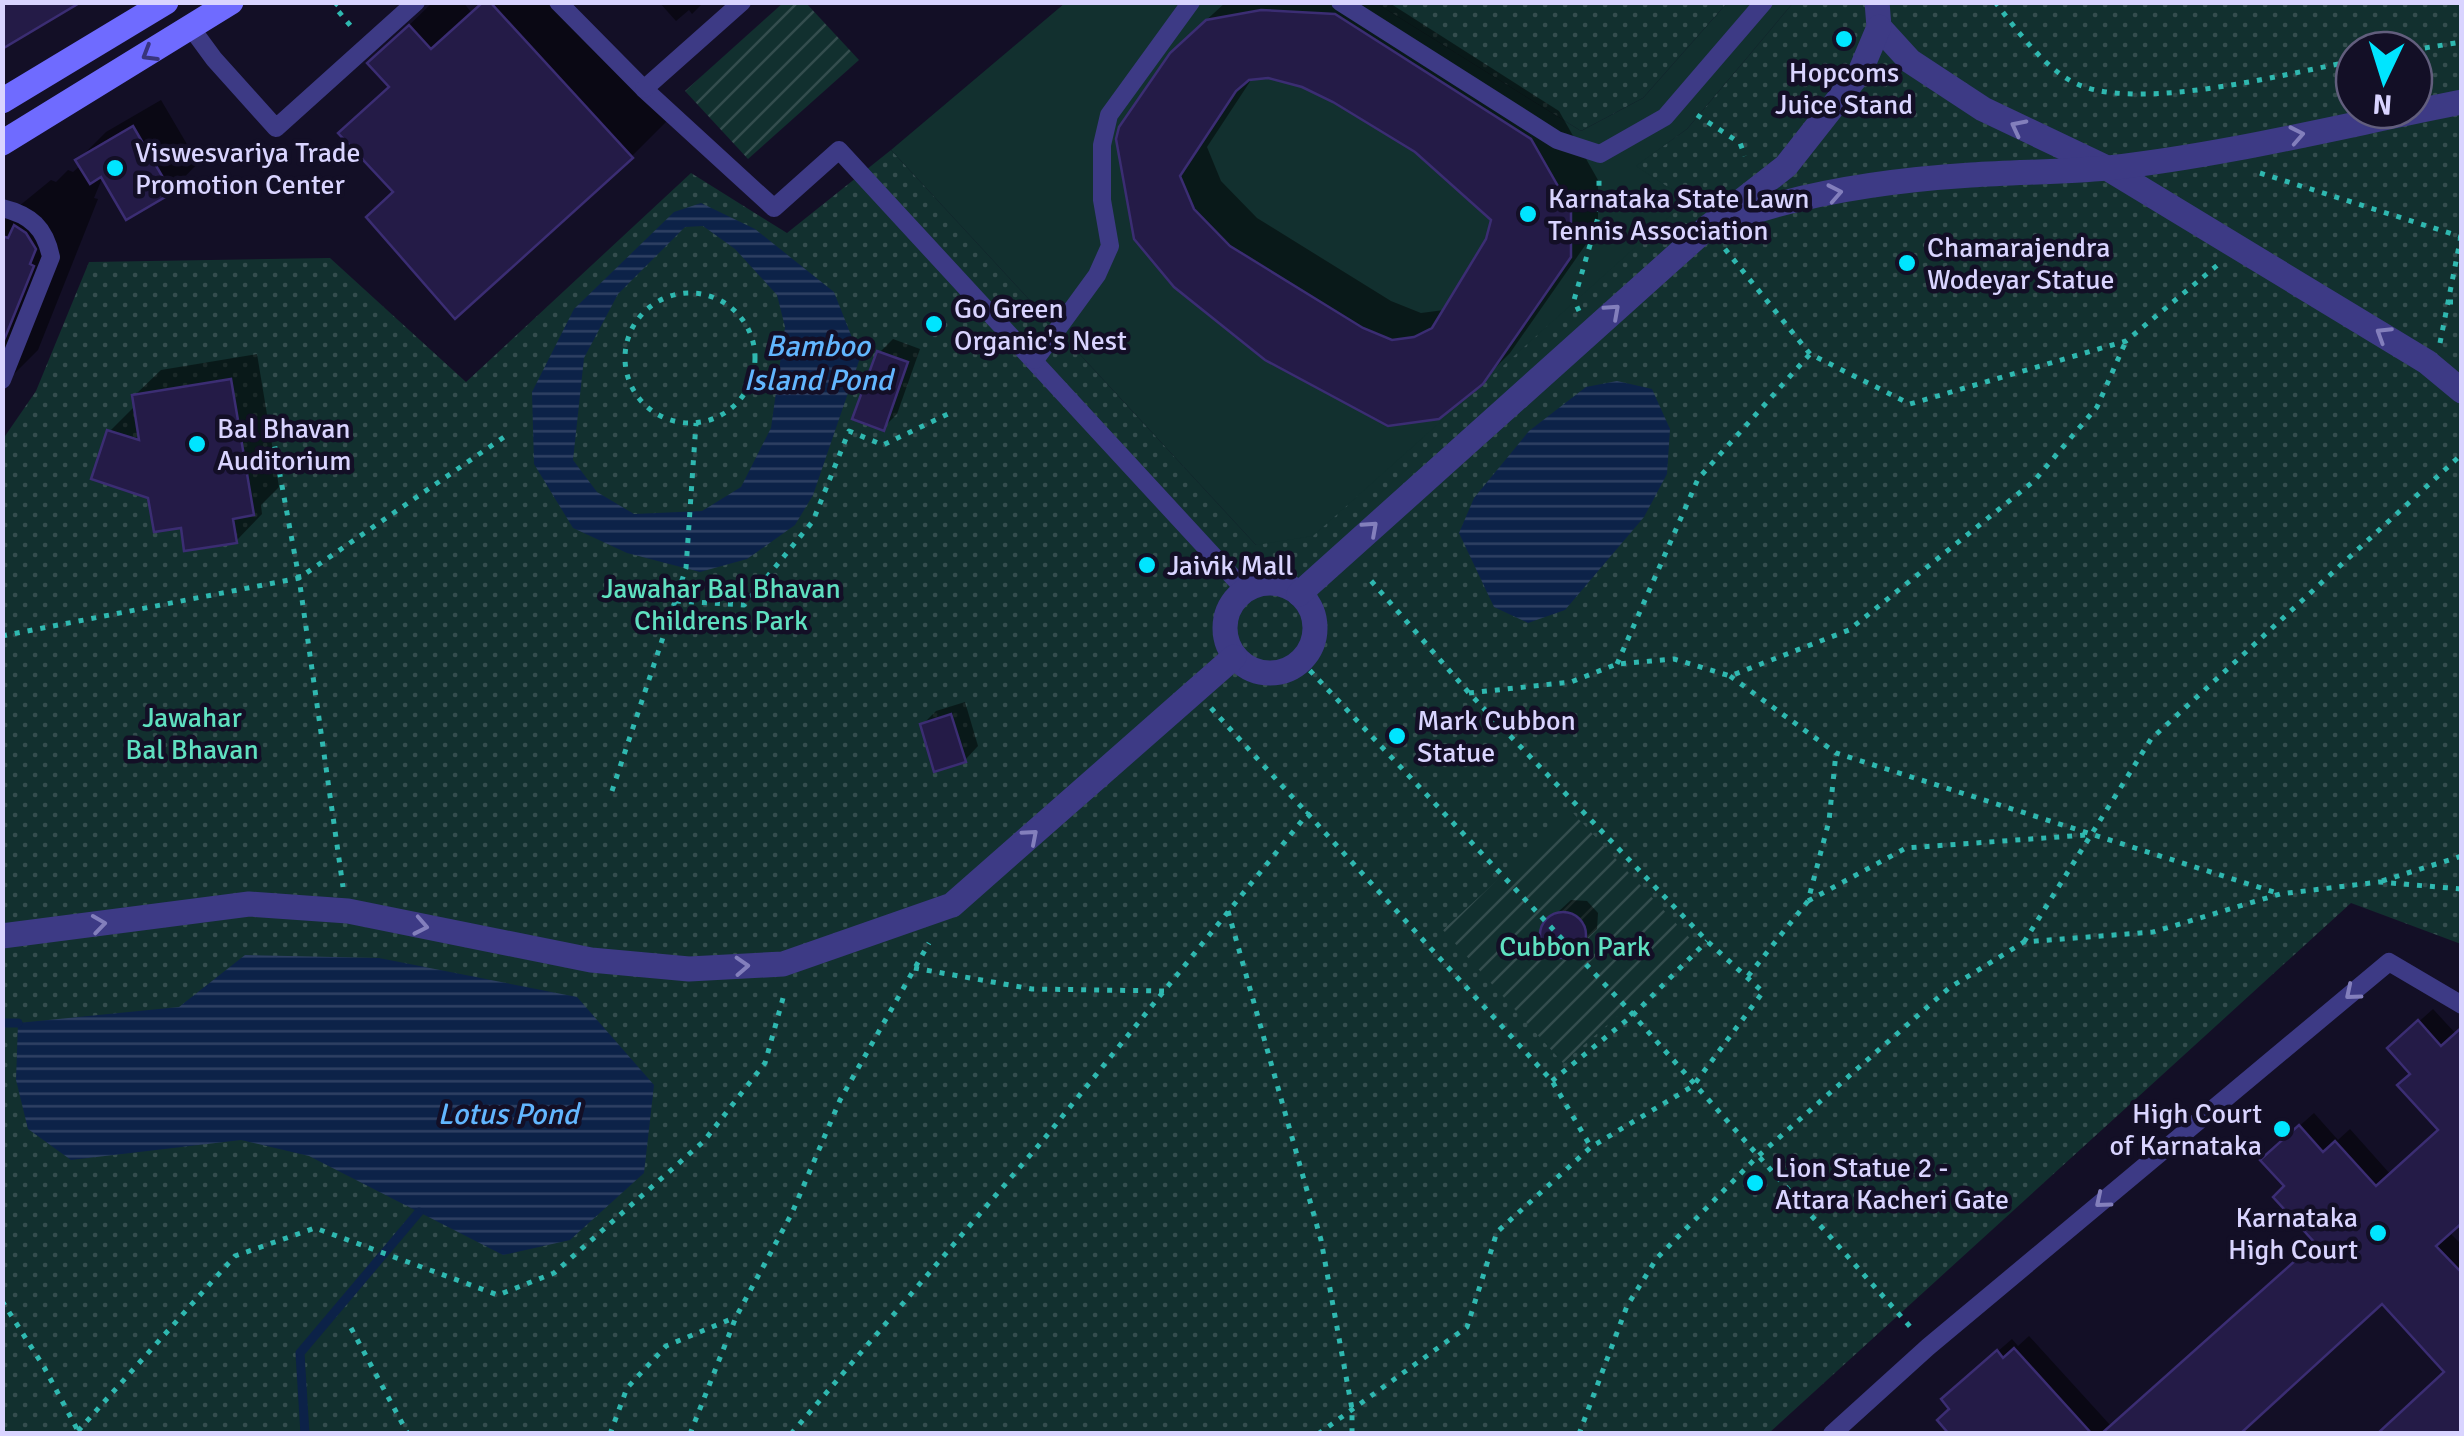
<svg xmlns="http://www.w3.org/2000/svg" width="2464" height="1436" font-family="Signika,sans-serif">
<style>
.park{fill:url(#park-dots);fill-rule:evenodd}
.garden{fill:url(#garden-furrows)}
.pitch{fill:#12302f}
.water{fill:url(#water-rules);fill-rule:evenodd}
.shadow{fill:#0007;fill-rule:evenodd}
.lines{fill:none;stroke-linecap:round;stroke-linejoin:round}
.stream{stroke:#0c2248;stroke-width:9}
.building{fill:#241b47;stroke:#3b2d73;stroke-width:2.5;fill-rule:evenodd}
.path{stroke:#2fb8b0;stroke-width:5;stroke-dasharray:5 8;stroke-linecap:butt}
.service{stroke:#3d3a85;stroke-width:18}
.minor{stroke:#3d3a85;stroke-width:25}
.secondary{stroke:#6f6bff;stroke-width:25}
.oneway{stroke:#38347d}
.oneway2{stroke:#837fbc}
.poi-dot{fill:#00e5ff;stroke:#130f26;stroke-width:4}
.labels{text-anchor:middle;stroke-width:9;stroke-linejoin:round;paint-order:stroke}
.poi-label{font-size:28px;fill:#d9d4ff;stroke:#130f26;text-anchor:start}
.park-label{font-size:28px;fill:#5fe0c0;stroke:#130f26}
.water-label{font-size:30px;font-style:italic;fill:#62b6ff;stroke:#130f26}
</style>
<defs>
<pattern id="park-dots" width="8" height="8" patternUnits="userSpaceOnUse" patternTransform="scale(2.5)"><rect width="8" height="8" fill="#12302f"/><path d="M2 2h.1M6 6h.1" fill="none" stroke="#344d4e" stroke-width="1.8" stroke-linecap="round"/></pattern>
<pattern id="garden-furrows" width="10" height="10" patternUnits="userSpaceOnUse" patternTransform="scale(2.5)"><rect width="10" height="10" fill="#12302f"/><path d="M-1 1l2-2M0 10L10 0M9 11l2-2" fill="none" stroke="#344d4e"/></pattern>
<pattern id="water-rules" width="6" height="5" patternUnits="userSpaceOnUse" patternTransform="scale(2.5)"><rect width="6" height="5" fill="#0c2248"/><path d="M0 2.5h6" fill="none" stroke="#2f4163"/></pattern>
</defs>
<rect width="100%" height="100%" fill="#130f26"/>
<g class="park">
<polygon points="1376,3 1727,3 1643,98 1581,131"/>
<path d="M1793,3H2461V944L2351,903L1769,1433L3,1434V439L36,391L89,262L330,258L466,382L691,173L787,233L891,150L1256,545L1687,200L1635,166L1687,129ZM2354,50H2414V110H2354Z"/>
</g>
<g class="garden">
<polygon points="783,3 806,3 859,60 748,159 685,91"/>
<polygon points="1572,812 1698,947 1563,1063 1443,930"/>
</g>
<polygon class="pitch" points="1065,3 1376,3 1581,131 1643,98 1727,3 1793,3 1687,129 1636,166 1688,200 1313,536 1256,545 891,150"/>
<g class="water">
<path d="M701,203L755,229L834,292L860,358L813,495L795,525L747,559L700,572L627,553L573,528L534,464L532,392L574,309L674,212ZM703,226L735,249L777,295L785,327L771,428L741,487L702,511L634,514L597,492L573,460L584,358L618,294L685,227Z"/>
<polygon points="1617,381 1652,389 1670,429 1667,474 1644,517 1565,610 1528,623 1494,607 1459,533 1474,498 1529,431 1586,387"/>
<polygon points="245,955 379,958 577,997 654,1085 644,1173 570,1240 503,1255 309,1156 241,1140 71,1160 28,1129 16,1080 18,1023 179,1007"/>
</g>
<g class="shadow">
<polygon points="433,2 463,2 471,12 482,2 564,2 670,118 631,157 395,191 342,133 391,85 370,63"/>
<polygon points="659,2 704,2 692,14 689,10 676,21"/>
<path d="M1226,2H1388L1559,111L1598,180V227L1510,353L1481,382L1136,238L1201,25ZM1269,76L1302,85L1334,99L1417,150L1494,219L1488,240L1444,310L1421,313L1391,301L1257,218L1221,181L1207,147L1253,77Z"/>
<polygon points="161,100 198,163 171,191 126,216 103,176 94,198 98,199 38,350 2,386 2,220 51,180 56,182 68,170 73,172 81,165 78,160 106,132"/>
<polygon points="893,339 920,349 897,414 883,428 879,353"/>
<polygon points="257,354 279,487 261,505 262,514 236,541 183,525 151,496 109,432 136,405 134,396 161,370"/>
<polygon points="965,702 978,746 965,760 922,725 936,711"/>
<polygon points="1571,900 1587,901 1598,913 1597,929 1569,955 1553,954 1542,942 1543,926"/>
<polygon points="2433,1009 2456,1034 2448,1231 2462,1245 2462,1434 2447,1372 2383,1301 2236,1434 1952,1434 1952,1408 1958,1386 2012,1339 2018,1346 2029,1336 2111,1426 2317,1242 2287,1186 2277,1146 2314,1113 2338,1140 2350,1129 2391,1175 2441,1130 2413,1073 2404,1035"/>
</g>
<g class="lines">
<g class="stream">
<polyline points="2,1023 18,1023"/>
<polyline points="305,1434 300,1353 419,1212"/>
</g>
</g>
<g class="building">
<polygon points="2,2 81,2 2,49"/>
<polygon points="483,2 490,2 633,158 455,319 366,217 393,192 338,133 389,87 367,63 409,25 431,49"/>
<path d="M1261,10L1335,14L1531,139L1571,209V257L1483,384L1439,419L1388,426L1265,360L1174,287L1134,239L1116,139L1119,127L1170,53L1206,20ZM1268,78L1302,87L1333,102L1415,152L1491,220L1486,239L1432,328L1414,337L1392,340L1363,328L1230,246L1194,209L1180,176L1236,91L1249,80Z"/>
<polygon points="133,126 172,193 126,220 101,177 90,184 75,160"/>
<polygon points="14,225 26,233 36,249 30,264 34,266 2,345 2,236 8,238"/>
<polygon points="877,351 908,362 884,431 852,419"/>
<polygon points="231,379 254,515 233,519 237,543 184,551 181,528 154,532 148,498 91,479 107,430 139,440 132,395"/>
<polygon points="951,714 966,762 934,772 920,724"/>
<circle cx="1563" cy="935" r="23"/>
<polygon points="2418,1020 2441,1046 2462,1027 2462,1223 2436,1246 2462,1273 2462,1434 2377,1434 2444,1372 2382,1304 2240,1434 2101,1434 2315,1243 2273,1197 2284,1186 2260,1160 2299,1125 2323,1152 2335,1141 2376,1186 2438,1130 2397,1085 2410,1074 2387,1048"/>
<polygon points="2014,1348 2092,1434 1949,1434 1937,1420 1949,1409 1941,1399 1997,1350 2003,1358"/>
</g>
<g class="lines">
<g class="path">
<polyline points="338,2 334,6 354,30"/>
<path d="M1995,2C2017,30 2048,74 2082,86C2147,110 2284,74 2354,61"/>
<polyline points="2412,50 2462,42"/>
<polyline points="1697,115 1740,143 1745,156"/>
<polyline points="2260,173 2462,237"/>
<polyline points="1725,249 1810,354 1910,404 2126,341 2220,263"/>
<circle cx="690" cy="358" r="65"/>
<polyline points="2448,302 2462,302"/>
<polyline points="1579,311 1574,300 1599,214 1599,177"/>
<polyline points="2440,343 2461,236"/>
<polyline points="270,421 299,578 343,887"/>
<polyline points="676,601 744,605 813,521 849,431 883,445 950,413"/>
<polyline points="2,636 299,578 504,437"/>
<polyline points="1301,661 1627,1008 1913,1330"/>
<polyline points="1617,664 1698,479 1810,354"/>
<polyline points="1730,676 1836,753 2280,894"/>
<polyline points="1469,693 1571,682 1617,664 1674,659 1730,676 1849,630 2034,481 2097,407 2126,341"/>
<polyline points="1211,708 1552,1081 1591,1147"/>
<polyline points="612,791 686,568 696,423"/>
<polyline points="2382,881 2462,856"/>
<polyline points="1808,901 1906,848 2086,835"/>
<polyline points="1228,911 1321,1240 1352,1409 1352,1434"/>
<polyline points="2024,942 2151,739 2462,454"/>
<polyline points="914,968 1032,989 1164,991"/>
<polyline points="1748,976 1808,901 1829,821 1836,753"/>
<polyline points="1552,1081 1633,1015 1707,941"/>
<polyline points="2,1301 44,1367 78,1431"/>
<polyline points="351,1328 408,1434"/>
<polyline points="78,1431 235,1256 315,1228 498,1295 554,1273 704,1141 765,1063 785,991"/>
<polyline points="610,1434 627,1388 666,1346 736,1317"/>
<polyline points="690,1434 736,1317 792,1213 840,1100 929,943"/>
<polyline points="791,1434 1044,1139 1309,812"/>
<polyline points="1318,1434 1467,1327 1497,1232 1591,1147 1693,1086 1763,992 1707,941 1469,693 1366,575"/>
<polyline points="1579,1434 1627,1306 1657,1258 1757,1157 1949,988 2024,942 2153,932 2280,894 2379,882 2462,889"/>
</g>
<g class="service">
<polyline points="558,2 644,89 774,208 839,150 1244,589"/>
<polyline points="1340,2 1557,140 1600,154 1665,117 1764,2"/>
<polyline points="192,29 214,59 276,128 416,2"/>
<polyline points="644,89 742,2"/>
<path d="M2,208C31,215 45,228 51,257L2,380"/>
<polyline points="1035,360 1097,275 1110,246 1102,200 1102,145 1109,115 1191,2"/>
<polyline points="1832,1434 1928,1347 2389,962 2462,1005"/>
</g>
<g class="minor">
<polyline points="1877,2 1879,27 1910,61 1983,109 2107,168 2427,362 2462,391"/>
<path d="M1731,219C1806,192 1892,180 1971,175C2017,172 2063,172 2108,168C2227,155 2345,125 2462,102"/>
<circle cx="1270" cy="628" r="45"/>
<polyline points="1299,594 1708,227 1786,166 1860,72 1879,27"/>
<polyline points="2,936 249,904 348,911 591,960 689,969 783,964 952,905 1234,657"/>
</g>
<g class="secondary">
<polyline points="2,101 166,2"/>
<polyline points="2,143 231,2"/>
</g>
</g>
<defs><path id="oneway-chevron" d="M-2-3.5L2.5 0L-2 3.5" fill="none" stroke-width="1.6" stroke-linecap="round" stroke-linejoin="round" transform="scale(2.5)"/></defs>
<use class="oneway" href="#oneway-chevron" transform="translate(149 54) rotate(149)"/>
<g class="oneway2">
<use href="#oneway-chevron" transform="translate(2018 127) rotate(-153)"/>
<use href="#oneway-chevron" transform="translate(2297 135) rotate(-11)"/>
<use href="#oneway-chevron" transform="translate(1835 193) rotate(-11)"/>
<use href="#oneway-chevron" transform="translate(1613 311) rotate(-42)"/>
<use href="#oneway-chevron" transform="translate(2383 334) rotate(-148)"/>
<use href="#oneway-chevron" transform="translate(1371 528) rotate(-42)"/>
<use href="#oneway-chevron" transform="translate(1031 836) rotate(-41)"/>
<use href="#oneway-chevron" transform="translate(99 924) rotate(-8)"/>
<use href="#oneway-chevron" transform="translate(421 926) rotate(11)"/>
<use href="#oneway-chevron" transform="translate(742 966) rotate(-3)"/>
<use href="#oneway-chevron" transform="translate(2352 993) rotate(140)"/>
<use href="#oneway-chevron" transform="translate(2102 1201) rotate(140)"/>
</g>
<g class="poi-dot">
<circle cx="1844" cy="39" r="10"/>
<circle cx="115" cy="168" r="10"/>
<circle cx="1528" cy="214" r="10"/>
<circle cx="1907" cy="263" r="10"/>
<circle cx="934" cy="324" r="10"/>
<circle cx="197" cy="444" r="10"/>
<circle cx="1147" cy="565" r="10"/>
<circle cx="1397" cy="736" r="10"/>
<circle cx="2282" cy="1129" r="10"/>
<circle cx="1755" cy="1183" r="10"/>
<circle cx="2378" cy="1233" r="10"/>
</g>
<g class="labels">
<g class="poi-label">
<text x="1844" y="82" text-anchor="middle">Hopcoms<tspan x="1844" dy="32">Juice Stand</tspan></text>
<text x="135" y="162">Viswesvariya Trade<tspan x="135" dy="32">Promotion Center</tspan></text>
<text x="1548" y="208">Karnataka State Lawn<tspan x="1548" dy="32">Tennis Association</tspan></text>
<text x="1927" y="257">Chamarajendra<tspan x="1927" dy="32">Wodeyar Statue</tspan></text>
<text x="954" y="318">Go Green<tspan x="954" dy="32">Organic's Nest</tspan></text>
<text x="217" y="438">Bal Bhavan<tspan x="217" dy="32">Auditorium</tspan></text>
<text x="1167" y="575">Jaivik Mall</text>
<text x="1417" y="730">Mark Cubbon<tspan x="1417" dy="32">Statue</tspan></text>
<text x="2262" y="1123" text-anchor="end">High Court<tspan x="2262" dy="32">of Karnataka</tspan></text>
<text x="1775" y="1177">Lion Statue 2 -<tspan x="1775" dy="32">Attara Kacheri Gate</tspan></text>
<text x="2358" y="1227" text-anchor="end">Karnataka<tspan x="2358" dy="32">High Court</tspan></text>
</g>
<g class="park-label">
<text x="721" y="598">Jawahar Bal Bhavan<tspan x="721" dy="32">Childrens Park</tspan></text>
<text x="192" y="727">Jawahar<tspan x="192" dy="32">Bal Bhavan</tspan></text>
<text x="1575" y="956">Cubbon Park</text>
</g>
<g class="water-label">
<text x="818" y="356">Bamboo<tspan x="818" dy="34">Island Pond</tspan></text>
<text x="508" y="1124">Lotus Pond</text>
</g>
</g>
<rect width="2464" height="1436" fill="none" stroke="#d9d4ff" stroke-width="10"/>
<g transform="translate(2384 80) rotate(184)"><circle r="48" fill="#130f26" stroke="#625e7d" stroke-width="2.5"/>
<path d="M0-8L18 38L0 25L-18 38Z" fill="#00e5ff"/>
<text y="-15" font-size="28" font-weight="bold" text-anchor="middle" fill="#d9d4ff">N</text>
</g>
</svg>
